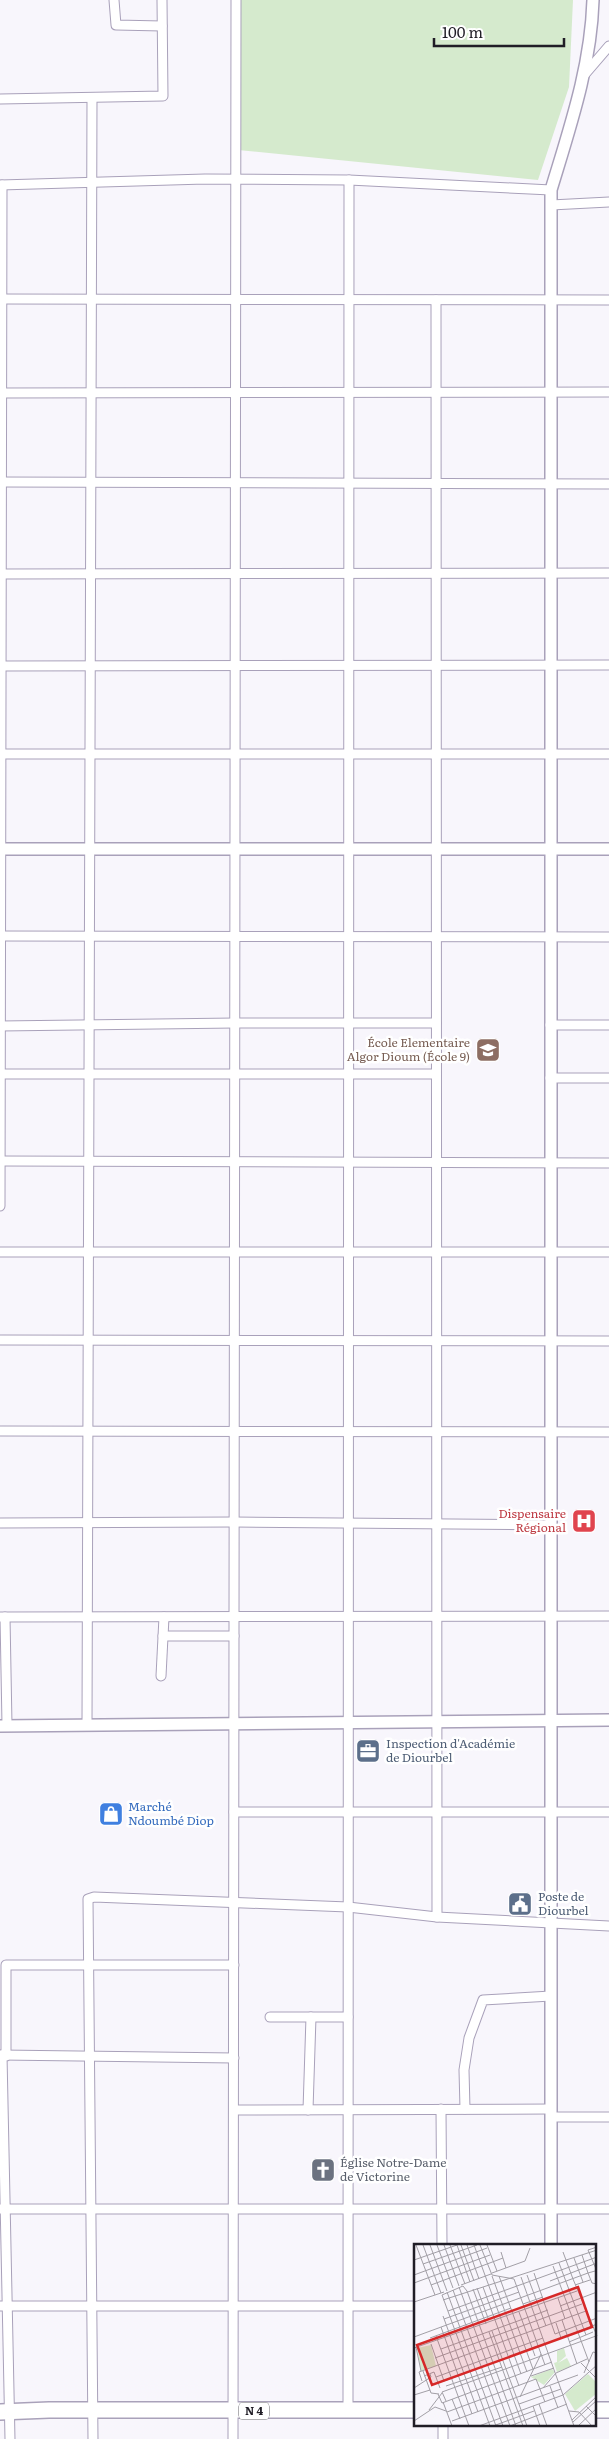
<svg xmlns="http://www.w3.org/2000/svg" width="609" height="2439" font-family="Literata,serif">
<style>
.green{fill:#d5eacd}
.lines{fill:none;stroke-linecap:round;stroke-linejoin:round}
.minor-casing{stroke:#a9a1ba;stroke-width:11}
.tertiary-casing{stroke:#a9a1ba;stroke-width:14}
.primary-casing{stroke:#a9a1ba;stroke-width:18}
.minor{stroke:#fff;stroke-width:9}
.tertiary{stroke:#fff;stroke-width:11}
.primary{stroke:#fff;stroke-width:15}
.labels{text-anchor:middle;stroke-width:5;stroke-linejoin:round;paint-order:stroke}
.shield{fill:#fff;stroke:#636167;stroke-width:1}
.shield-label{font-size:11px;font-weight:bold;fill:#201d26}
.education-label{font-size:12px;fill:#785e54;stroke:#fff;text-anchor:end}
.health-label{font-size:12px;fill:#be3a42;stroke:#fff;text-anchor:end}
.service-label{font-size:12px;fill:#4e5e75;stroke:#fff;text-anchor:start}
.shop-label{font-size:12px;fill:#366cbe;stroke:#fff;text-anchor:start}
.worship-label{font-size:12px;fill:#5b616d;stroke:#fff;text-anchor:start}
.inset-road{fill:none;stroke:#a29fa6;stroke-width:1}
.view{fill:#d62828;fill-opacity:0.15;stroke:#d62828;stroke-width:2.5}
.inset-edge{fill:none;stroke:#201d26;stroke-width:2.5}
</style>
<rect width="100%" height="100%" fill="#f8f6fc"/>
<polygon class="green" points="239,0 573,0 569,87 538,180 238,150"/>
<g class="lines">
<defs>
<g id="minor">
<polyline points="114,0 116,25 162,26"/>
<polyline points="585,74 609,46"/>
<polyline points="0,99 163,96 162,0"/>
<polyline points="0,185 205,179 349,180 551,190"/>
<polyline points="551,205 609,202"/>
<polyline points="0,299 609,300"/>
<polyline points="436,300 437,1917"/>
<polyline points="0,393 609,392"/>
<polyline points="0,482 609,484"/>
<polyline points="0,574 609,573"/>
<polyline points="0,666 609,665"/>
<polyline points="0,754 609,754"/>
<polyline points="0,936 609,937"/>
<polyline points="550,1025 609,1025"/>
<polyline points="0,1026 235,1023 436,1023"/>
<polyline points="0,1074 436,1074"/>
<polyline points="550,1078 609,1078"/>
<polyline points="0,1161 609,1163"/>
<polyline points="0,1206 2,185"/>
<polyline points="0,1252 609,1252"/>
<polyline points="0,1340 609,1341"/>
<polyline points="0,1431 609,1432"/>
<polyline points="0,1523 234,1522 550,1525"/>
<polyline points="0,1617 609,1616"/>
<polyline points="5,1617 7,1725"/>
<polyline points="163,1636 234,1636"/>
<polyline points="161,1676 164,1617"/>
<polyline points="87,1725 92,98"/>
<polyline points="234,1812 609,1812"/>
<polyline points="270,2017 348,2017"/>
<polyline points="1,2055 234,2058"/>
<polyline points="2,2055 10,2439"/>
<polyline points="6,2056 6,1965 234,1965"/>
<polyline points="441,2109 442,2245"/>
<polyline points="465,2109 464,2070 469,2038 483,2000 551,1996"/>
<polyline points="234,2110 551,2109"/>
<polyline points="308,2110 311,2017"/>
<polyline points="551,2117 609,2117"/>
<polyline points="0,2209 609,2209"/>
<polyline points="0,2306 415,2306"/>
<polyline points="595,2306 609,2306"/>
<polyline points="348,2410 349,180"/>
<polyline points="93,2439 88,1899 94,1897 348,1907 437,1917 609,1926"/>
<polyline points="233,2439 236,0"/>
<polyline points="443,2439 443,2425"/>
</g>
<g id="tertiary">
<polyline points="0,849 609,849"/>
<polyline points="0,1726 609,1720"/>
<path d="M551,2245V190C570,127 591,66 593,0"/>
</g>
<g id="primary">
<polyline points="595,2410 609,2410"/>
<polyline points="0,2412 49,2410 415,2410"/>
</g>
</defs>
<use href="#minor" class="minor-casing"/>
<use href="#tertiary" class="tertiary-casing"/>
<use href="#primary" class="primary-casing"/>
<use href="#minor" class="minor"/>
<use href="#tertiary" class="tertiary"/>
<use href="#primary" class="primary"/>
</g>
<defs>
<symbol id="school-square" viewBox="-11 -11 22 22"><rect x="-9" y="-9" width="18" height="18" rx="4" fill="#8d6e63" stroke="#fff"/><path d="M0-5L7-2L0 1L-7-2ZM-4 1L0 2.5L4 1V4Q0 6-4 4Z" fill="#fff"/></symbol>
<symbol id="hospital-square" viewBox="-11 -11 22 22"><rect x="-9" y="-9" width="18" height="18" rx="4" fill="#e0444e" stroke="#fff"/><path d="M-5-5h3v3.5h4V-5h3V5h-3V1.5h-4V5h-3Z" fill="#fff"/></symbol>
<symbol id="office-square" viewBox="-11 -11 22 22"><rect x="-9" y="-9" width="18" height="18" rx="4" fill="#5c6f8a" stroke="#fff"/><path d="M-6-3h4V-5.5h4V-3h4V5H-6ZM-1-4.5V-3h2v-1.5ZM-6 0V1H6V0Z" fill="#fff"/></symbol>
<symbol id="shop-square" viewBox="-11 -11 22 22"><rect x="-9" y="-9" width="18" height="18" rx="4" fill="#3f7fe0" stroke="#fff"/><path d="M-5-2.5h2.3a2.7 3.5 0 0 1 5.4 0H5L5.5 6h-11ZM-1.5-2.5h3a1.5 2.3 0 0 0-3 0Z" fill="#fff"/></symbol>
<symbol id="civic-square" viewBox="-11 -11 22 22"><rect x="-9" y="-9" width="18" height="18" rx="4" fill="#5c6f8a" stroke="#fff"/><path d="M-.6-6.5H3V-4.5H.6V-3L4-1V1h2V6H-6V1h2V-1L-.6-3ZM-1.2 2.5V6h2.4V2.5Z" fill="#fff"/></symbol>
<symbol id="church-square" viewBox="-11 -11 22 22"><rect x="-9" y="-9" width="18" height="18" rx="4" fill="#6b7280" stroke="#fff"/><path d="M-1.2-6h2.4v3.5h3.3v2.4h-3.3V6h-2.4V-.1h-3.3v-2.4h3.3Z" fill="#fff"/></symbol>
</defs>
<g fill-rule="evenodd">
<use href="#school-square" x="474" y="1036" width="28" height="28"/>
<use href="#hospital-square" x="570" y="1507" width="28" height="28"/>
<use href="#office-square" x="354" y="1737" width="28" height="28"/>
<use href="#shop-square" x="97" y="1800" width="28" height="28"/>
<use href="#civic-square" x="506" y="1890" width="28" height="28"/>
<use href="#church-square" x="309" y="2156" width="28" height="28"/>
</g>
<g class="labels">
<rect class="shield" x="239" y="2402.5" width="30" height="17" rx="4"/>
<g class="shield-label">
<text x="254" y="2415">N 4</text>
</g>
<g class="education-label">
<text x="470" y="1047">École Elementaire<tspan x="470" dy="14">Algor Dioum (École 9)</tspan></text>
</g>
<g class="health-label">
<text x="566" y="1518">Dispensaire<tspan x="566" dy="14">Régional</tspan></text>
</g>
<g class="service-label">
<text x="386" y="1748">Inspection d'Académie<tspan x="386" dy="14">de Diourbel</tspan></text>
<text x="538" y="1901">Poste de<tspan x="538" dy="14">Diourbel</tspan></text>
</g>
<g class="shop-label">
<text x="128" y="1811">Marché<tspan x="128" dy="14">Ndoumbé Diop</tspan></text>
</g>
<g class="worship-label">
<text x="340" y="2167">Église Notre-Dame<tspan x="340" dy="14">de Victorine</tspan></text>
</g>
</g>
<g transform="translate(414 2244)">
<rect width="182" height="182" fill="#f8f6fc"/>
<path d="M17,101L22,122L7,127L3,104ZM150,104L152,112L144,119L153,114L157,122L143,128L140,119L143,118V107ZM138,125L141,128L130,141L117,133ZM174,130L182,138V150L161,167L151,150Z" fill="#d5eacd"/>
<path class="inset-road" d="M2,1L21,51M9,1L27,49M16,1L33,47M23,1L39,44M30,1L45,42M36,1L51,40M43,1L56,38M47,1L60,37M53,1L65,35M60,1L107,130M66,1L78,31M73,1L83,27M87,8L92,24M149,8L159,35M168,11L174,29L181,27M160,14L169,38M0,16L43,1M145,19L172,91M9,20L63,1M139,22L175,118M182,25L174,6L183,3M78,29L111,17L116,4M120,29L141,90L183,74M0,31L73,4M78,31L100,35L131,121M113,31L132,82M78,32L113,128M85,32L119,125M107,33L160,182M159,35L183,92M136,37L183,19M0,39L76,11M17,41L89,14M47,41L77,30M161,41L176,36M45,43L96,182L153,160M69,43L105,142M63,44L74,74M59,45L72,80M39,46L89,182M33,48L82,182M144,54L151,75M29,56L183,6M0,58L30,48M109,60L129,53M146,62L183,48M34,67L183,13M105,68L121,112M29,72L64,168M30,75L105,48M148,76L163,120M142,79L147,94L153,91M27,83L58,170M78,87L113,182M75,88L109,182M22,92L55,182M153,92L183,80M0,93L174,29L178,39L183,40M16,94L97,64M155,98L179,88M17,100L30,137M2,103L7,127M0,104L163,47M27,105L134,66M21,114L168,60M167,119L183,135M9,127L17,149L25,150M170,129L179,108L183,109M10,132L20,128L26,144M117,132L140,124M22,133L129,94M8,137L5,128L172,67M30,137L124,102M32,142L88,123M136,142L144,164M0,144L17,133L16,130M129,144L142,129L173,115M24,150L28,159L138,118M0,151L16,146M106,153L127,110M38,155L46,175M32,157L28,148L182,92M29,158L38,182M105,160L147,145M125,160L133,182M119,162L126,182M172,162L183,173M15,166L28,149M155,167L165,168L178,182M33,168L122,135L131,158M158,176L183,152M0,177L21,163L32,167M38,177L164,131M159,178L183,156M65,182L149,151L183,121M76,182L28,51L49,42L53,47L102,182M79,182L120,167M164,182L183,164"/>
<path class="view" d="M164,43L178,83L18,141L3,101Z"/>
<rect width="182" height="182" class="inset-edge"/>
</g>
<path d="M434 38v8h130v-8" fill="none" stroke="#201d26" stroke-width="2.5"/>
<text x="442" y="38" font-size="15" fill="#201d26" stroke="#ffffff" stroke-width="4" paint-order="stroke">100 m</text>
</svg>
